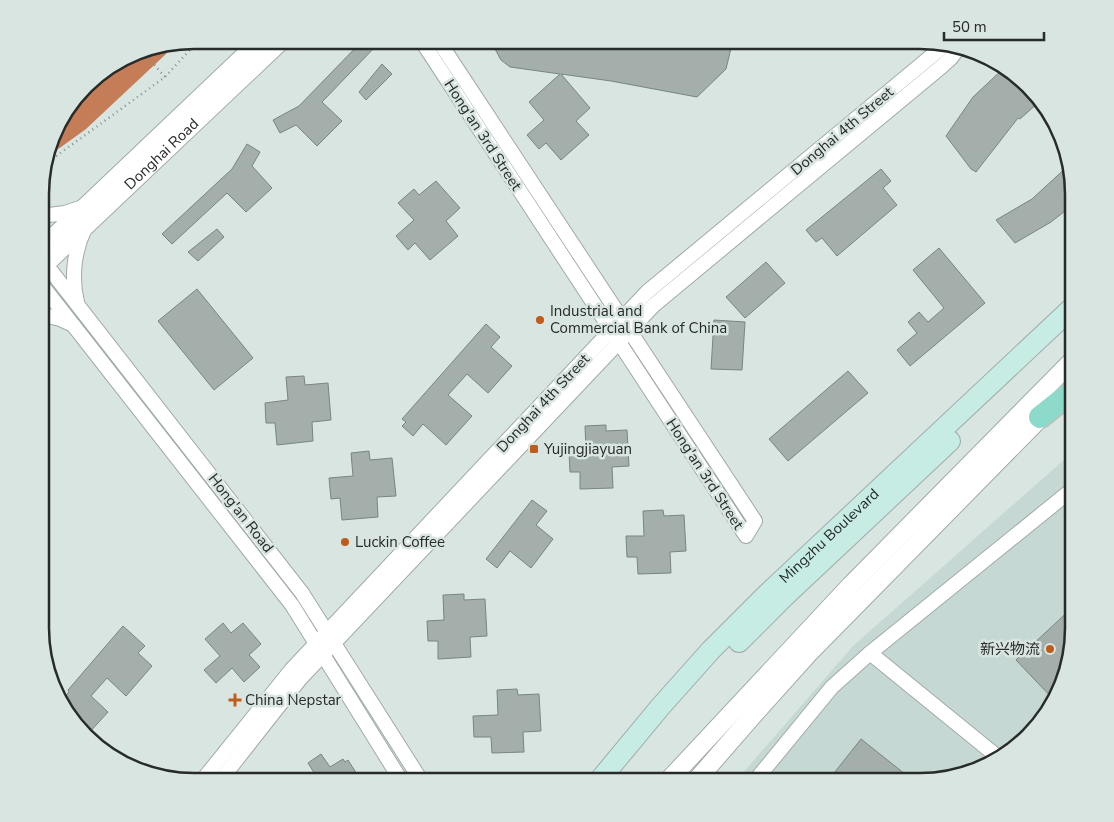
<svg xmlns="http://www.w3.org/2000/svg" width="1114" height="822" font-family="'Nunito Sans','Noto Sans SC',sans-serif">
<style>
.built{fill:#c5d8d3}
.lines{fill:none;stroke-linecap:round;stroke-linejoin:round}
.river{stroke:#c47d56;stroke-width:24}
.building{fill:#a4afab;stroke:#7a8481}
.minor-casing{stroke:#a0aba8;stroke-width:16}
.tertiary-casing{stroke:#a0aba8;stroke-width:20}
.secondary-casing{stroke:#a0aba8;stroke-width:22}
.primary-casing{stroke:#bebfbf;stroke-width:25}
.path{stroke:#88908e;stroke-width:2.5;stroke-dasharray:1 4;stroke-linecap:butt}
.minor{stroke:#fff;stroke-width:14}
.tertiary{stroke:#fff;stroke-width:18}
.secondary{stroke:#c6ece4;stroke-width:20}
.primary{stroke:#8edaca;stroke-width:22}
.poi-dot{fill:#bd5c1b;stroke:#d9e5e1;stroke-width:2}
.labels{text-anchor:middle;stroke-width:5;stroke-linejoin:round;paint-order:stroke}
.street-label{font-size:15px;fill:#272b2a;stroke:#d9e5e1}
.poi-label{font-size:15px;fill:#272b2a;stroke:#d9e5e1;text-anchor:start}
.rim{fill:none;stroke:#272b2a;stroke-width:2.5}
</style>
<rect width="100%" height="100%" fill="#d9e5e1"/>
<polygon class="built" points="1074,451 1074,638 1066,678 1042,722 988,766 921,782 735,782 853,646"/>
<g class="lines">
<polyline class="river" points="53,138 78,120 157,46"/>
</g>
<g class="building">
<polygon points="363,40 368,40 375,47 322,102 342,121 317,146 296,125 280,133 273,120 299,106"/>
<polygon points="490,40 733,40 726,69 697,97 611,81 561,74 590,108 576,121 589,135 561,160 546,143 539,149 527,135 544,120 529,102 560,74 510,67 501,60"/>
<polygon points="382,64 392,74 366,100 359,92"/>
<polygon points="1005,67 1014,72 1039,102 1020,119 1018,118 976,172 971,169 946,136 973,97"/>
<polygon points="247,144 260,152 252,166 272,188 246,212 227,193 172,244 162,234 232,169"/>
<polygon points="1069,165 1074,184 1074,204 1051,222 1015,243 996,220 1032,199"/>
<polygon points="881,169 891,181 883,188 897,205 837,256 822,238 816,242 806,230"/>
<polygon points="436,181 460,208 446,221 458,236 430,260 415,243 408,250 396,236 414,220 398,203 414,189 419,195"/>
<polygon points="217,229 224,237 198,261 188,252"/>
<polygon points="939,248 985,303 910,366 897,350 917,333 908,322 919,312 928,322 944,308 913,270"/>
<polygon points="766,262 785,283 745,318 726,297"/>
<polygon points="197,289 253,358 214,390 158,321"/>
<polygon points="714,320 745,322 742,370 711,369"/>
<polygon points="486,324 500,337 491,347 512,366 488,393 467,374 448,395 472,416 446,445 423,424 413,436 402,426 406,422 402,419"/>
<polygon points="848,371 868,393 788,461 769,439"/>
<polygon points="304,376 305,385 328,383 331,420 312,422 313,441 277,445 275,423 266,423 265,403 288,400 286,377"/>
<polygon points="606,425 606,431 627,430 629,466 612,467 613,488 580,489 580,472 570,472 569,451 586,451 585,426"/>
<polygon points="369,451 370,460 392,458 396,496 377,497 378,517 342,520 340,498 331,499 329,478 353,476 351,453"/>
<polygon points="532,500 547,511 536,525 553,539 531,568 510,551 497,568 486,559"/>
<polygon points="663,510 664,516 684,515 686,551 670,552 671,573 638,574 637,557 627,557 626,536 644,536 643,511"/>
<polygon points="464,594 464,600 485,599 487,636 470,637 471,657 438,659 438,641 428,641 427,621 444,620 443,595"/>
<polygon points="1074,606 1074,638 1066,678 1054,700 1016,660"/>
<polygon points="223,623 231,633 243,623 261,644 249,655 260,667 244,682 232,668 216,683 204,670 220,656 205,639"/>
<polygon points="123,626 145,646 138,653 152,666 126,696 107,678 91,696 108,712 87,735 60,702 69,692 68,690"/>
<polygon points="517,689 518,695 539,694 541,731 523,732 524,752 492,753 491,737 474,737 473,716 498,715 497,690"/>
<polygon points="861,739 915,782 827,782"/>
<polygon points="321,754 330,767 343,759 345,762 348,760 362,782 320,782 308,763"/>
</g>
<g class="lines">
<defs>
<g id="minor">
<polyline points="421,40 746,536 755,521 438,40"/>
<polyline points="41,216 65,213 83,207"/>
<polyline points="41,258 302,593 422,782"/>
<polyline points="41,284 292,605 402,782"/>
<path d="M77,302C71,278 74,251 85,228"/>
<polyline points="41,314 60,319 73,325"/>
<polyline points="870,653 999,758"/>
<polyline points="201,782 292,669 647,292 946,44"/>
<polyline points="219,782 300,679 654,305 941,67 951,58 959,47"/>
<polyline points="754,782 832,687 870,653 1074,488"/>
</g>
<g id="tertiary">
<polyline points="41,249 261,40"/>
<path id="s1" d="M41,268L282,40"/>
<polyline points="667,782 851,585 1074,359"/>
<polyline points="695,782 755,713 808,654 1049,409"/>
</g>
<g id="secondary">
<polyline points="739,642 784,597 950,441"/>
<path id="s2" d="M598,782L661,706L711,650L765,596L1074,306"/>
</g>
<polyline id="primary" points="1040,417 1074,390"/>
</defs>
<use href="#minor" class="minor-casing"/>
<use href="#tertiary" class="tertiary-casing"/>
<use href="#secondary" class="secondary-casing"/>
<use href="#primary" class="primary-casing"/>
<g class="path">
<polyline points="141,50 165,77"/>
<polyline points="86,86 101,73"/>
<polyline points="44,165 165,77 199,40"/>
</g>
<use href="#minor" class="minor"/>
<use href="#tertiary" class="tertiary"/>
<use href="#secondary" class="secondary"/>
<use href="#primary" class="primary"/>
</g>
<g class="poi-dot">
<circle cx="540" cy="320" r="5"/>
<rect x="529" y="444" width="10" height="10" rx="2.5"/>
<circle cx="345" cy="542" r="5"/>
<circle cx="1050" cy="649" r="5"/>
<path d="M232.5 692.5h5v5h5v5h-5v5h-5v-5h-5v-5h5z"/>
</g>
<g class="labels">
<g class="street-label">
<text transform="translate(842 131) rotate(-40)" y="5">Donghai 4th Street</text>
<text transform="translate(483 135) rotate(57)" y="5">Hong'an 3rd Street</text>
<text dy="5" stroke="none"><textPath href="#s1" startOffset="166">Donghai Road</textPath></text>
<text transform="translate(543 403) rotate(-47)" y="5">Donghai 4th Street</text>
<text transform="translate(705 474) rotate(57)" y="5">Hong'an 3rd Street</text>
<text transform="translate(241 513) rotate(52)" y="5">Hong'an Road</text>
<text dy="5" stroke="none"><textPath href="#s2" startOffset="338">Mingzhu Boulevard</textPath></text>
</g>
<g class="poi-label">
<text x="550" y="316">Industrial and<tspan x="550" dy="17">Commercial Bank of China</tspan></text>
<text x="544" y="454">Yujingjiayuan</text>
<text x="355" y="547">Luckin Coffee</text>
<text x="1040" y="654" text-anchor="end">新兴物流</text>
<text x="245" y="705">China Nepstar</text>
</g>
</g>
<path d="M0 0H1114V822H0ZM194 49H920A145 145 0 0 1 1065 194V628A145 145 0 0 1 920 773H194A145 145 0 0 1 49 628V194A145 145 0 0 1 194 49Z" fill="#d9e5e1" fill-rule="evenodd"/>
<path class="rim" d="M194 49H920A145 145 0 0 1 1065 194V628A145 145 0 0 1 920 773H194A145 145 0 0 1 49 628V194A145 145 0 0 1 194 49Z"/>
<path d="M944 32v8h100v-8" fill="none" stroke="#272b2a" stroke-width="2.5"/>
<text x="952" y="32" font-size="15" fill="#272b2a" stroke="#d9e5e1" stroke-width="4" paint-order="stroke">50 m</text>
</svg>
